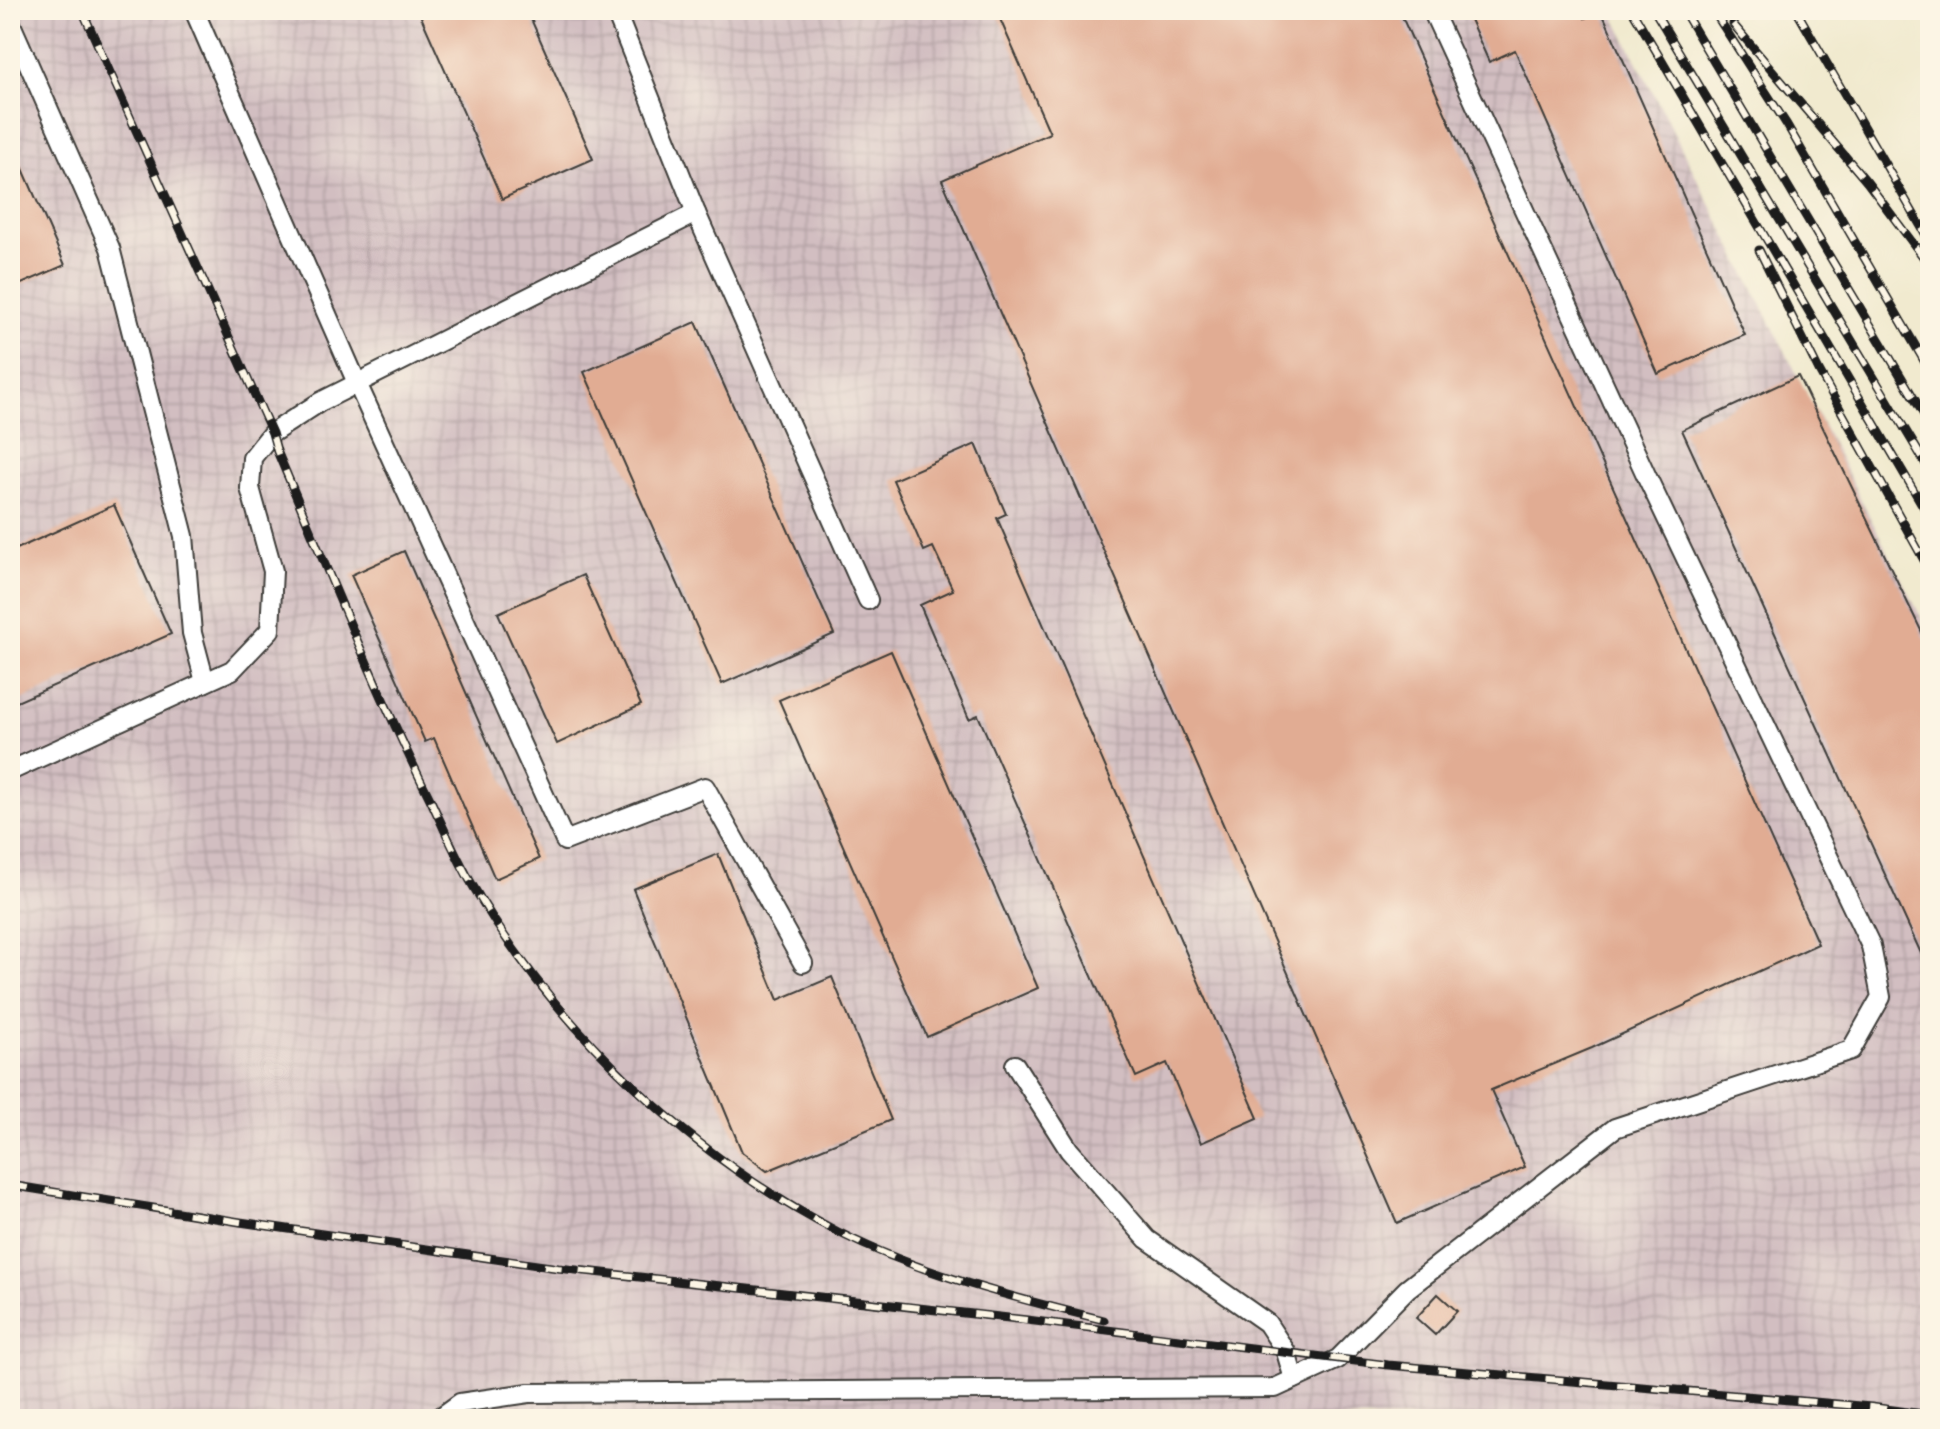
<svg xmlns="http://www.w3.org/2000/svg" width="1940" height="1429" font-family="'IM FELL Great Primer',serif">
<style>
.industrial{fill:url(#industrial-grid)}
.building{fill:#e1ac93}
.lines{fill:none;stroke-linecap:round;stroke-linejoin:round}
.lane-casing{stroke:#3c3b37;stroke-width:22}
.lane{stroke:#fff;stroke-width:18}
.rail-casing{stroke:#1c1c1c;stroke-width:9}
.rail{stroke:#fcf5e5;stroke-width:6;stroke-dasharray:18;stroke-linecap:butt}
</style>
<defs>
<pattern id="industrial-grid" width="8" height="8" patternUnits="userSpaceOnUse" patternTransform="scale(2)"><rect width="8" height="8" fill="#d2bec1"/><path d="M0 4h8M4 0v8" fill="none" stroke="#b4a3a5"/></pattern>
</defs>
<rect width="100%" height="100%" fill="#fcf5e5"/>
<filter id="ink" filterUnits="userSpaceOnUse"><feTurbulence type="fractalNoise" baseFrequency=".0125" numOctaves="2"/><feDisplacementMap in="SourceGraphic" scale="16" xChannelSelector="R" yChannelSelector="G"/><feConvolveMatrix kernelMatrix="1 2 1 2 8 2 1 2 1" color-interpolation-filters="sRGB"/></filter>
<filter id="wash" filterUnits="userSpaceOnUse"><feTurbulence type="fractalNoise" baseFrequency=".006" numOctaves="4" result="noise"/><feDisplacementMap in="SourceGraphic" scale="32" xChannelSelector="R" yChannelSelector="G"/><feGaussianBlur stdDeviation="1.8" result="paint"/><feColorMatrix in="noise" values="0 0 0 0 0 0 0 0 0 0 0 0 0 0 0 0 0 1.4 0 .05"/><feComposite in="paint" operator="in"/></filter>
<g filter="url(#wash)">
<rect width="100%" height="100%" fill="#f1eacf"/>
<polygon class="industrial" points="10,10 1611,10 1930,635 1930,1419 10,1419"/>
<g id="blocks">
<g class="building">
<polygon points="418,10 527,10 593,159 502,199"/>
<polygon points="996,10 1399,10 1818,944 1592,1048 1491,1090 1525,1167 1397,1223 942,180 1050,133"/>
<polygon points="1480,10 1582,10 1585,18 1601,10 1745,335 1658,374 1515,50 1489,62 1468,15"/>
<polygon points="10,139 65,265 10,289"/>
<polygon points="696,322 834,634 722,684 584,372"/>
<polygon points="1798,376 1930,649 1930,973 1682,430"/>
<polygon points="976,444 1006,514 997,518 1258,1118 1201,1143 1167,1063 1136,1077 978,715 969,719 920,605 953,590 933,547 924,551 893,480"/>
<polygon points="114,505 171,634 10,705 10,552"/>
<polygon points="404,551 539,859 495,879 434,738 425,742 351,575"/>
<polygon points="583,575 641,705 557,744 498,613"/>
<polygon points="891,651 1038,988 927,1037 779,700"/>
<polygon points="718,854 778,1000 832,977 891,1120 767,1171 742,1152 633,889"/>
<polygon points="1438,1294 1457,1311 1435,1335 1416,1318"/>
</g>
</g>
</g>
<g filter="url(#ink)">
<use href="#blocks" fill-opacity="0" stroke="#3c3b37" stroke-width="2"/>
<g class="lines">
<defs>
<g id="lane">
<polyline points="194,10 357,383 565,841 705,787 803,963"/>
<polyline points="615,10 696,213"/>
<polyline points="10,22 110,248 184,536 192,633 205,682"/>
<polyline points="10,771 232,670 270,630 273,571 250,488 252,458 272,433 320,402 696,213 868,600"/>
<polyline points="1015,1065 1069,1150 1147,1239 1267,1323 1286,1352 1294,1379"/>
<polyline points="438,1419 460,1403 529,1393 1275,1388 1338,1359 1407,1289 1615,1128 1851,1050 1881,997 1871,946 1647,477 1432,10"/>
</g>
</defs>
<use href="#lane" class="lane-casing"/>
<use href="#lane" class="lane"/>
<defs>
<g id="rail">
<path d="M82,10L272,433L277,451C327,568 374,687 431,801C444,829 457,859 473,886C556,1029 692,1157 838,1232C921,1274 1014,1298 1104,1320"/>
<polyline points="1632,10 1930,518"/>
<polyline points="1654,10 1930,471"/>
<polyline points="1683,10 1930,425"/>
<polyline points="1713,10 1787,125 1930,371"/>
<polyline points="1796,10 1930,242"/>
<polyline points="1733,24 1867,182 1930,266"/>
<polyline points="1759,250 1819,371 1930,571"/>
<polyline points="10,1185 240,1222 558,1268 1027,1320 1388,1365 1871,1407 1930,1415"/>
</g>
</defs>
<use href="#rail" class="rail-casing"/>
<use href="#rail" class="rail"/>
</g>
</g>
<rect width="1940" height="1429" fill="none" stroke="#fcf5e5" stroke-width="40"/>
</svg>
